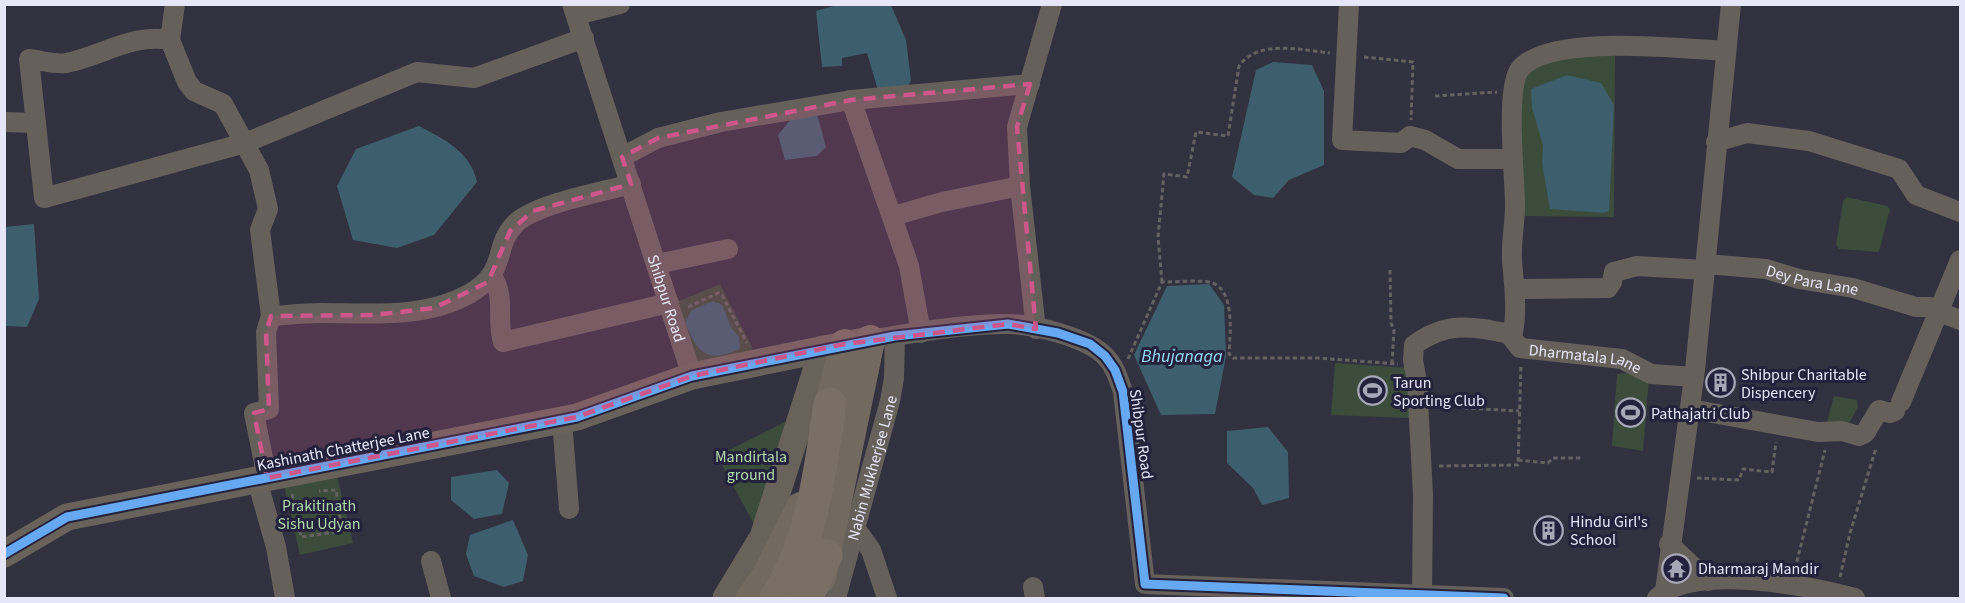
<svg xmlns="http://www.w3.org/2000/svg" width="1965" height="603" font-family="'Source Sans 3',sans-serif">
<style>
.green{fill:#3b4c3a}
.water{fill:#3d5e6c}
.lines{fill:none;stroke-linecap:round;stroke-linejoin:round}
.path{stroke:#656161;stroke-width:3;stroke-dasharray:4.5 3;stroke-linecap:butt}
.street{stroke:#66605b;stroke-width:20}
.secondary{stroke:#69625a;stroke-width:27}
.primary{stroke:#72695f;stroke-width:30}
.highway{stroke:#796f64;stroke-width:33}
.cycleway-casing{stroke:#23213b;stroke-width:13}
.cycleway{stroke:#66a8f1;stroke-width:9}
.marked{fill:#cd568a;fill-opacity:0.2;stroke:#cd568a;stroke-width:4.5;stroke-dasharray:12 8;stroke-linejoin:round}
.labels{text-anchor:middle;stroke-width:6;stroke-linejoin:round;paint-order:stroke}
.street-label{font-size:16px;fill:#e6e6f8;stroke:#23213b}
.poi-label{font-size:16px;fill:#e6e6f8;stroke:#23213b;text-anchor:start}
.park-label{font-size:16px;fill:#b1daab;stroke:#23213b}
.water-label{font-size:18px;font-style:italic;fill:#98dcf6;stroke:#23213b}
</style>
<rect width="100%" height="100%" fill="#323140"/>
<g class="green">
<polygon points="1615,52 1614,217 1523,216 1521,103 1524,73 1558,55"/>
<polygon points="1847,197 1887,206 1890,209 1879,252 1839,249 1836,245 1843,201"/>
<polygon points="720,284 752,347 750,360 708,366 690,360 672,304"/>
<polygon points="1335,363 1409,368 1409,418 1331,415"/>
<polygon points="1632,373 1649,379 1643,451 1612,446 1617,374"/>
<polygon points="1834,396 1857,400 1858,407 1847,427 1826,426"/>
<polygon points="795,417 754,524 717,456"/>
<polygon points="337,476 353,543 300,555 284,485"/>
</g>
<g class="water">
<polygon points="837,5 891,5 906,40 911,81 904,91 878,90 867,53 842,58 842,66 822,67 816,11"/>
<polygon points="1273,62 1312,65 1324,91 1324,165 1289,180 1273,198 1254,195 1232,177 1256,70"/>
<polygon points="1567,75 1601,83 1614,105 1609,211 1603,213 1550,209 1542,163 1543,145 1532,108 1531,89"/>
<polygon points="817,114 826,147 817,156 785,160 778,135 791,119"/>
<path d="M419,126C444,139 471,152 477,182L434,235L397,248L353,240L337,186L356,149Z"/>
<polygon points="34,224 39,299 27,327 5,326 5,227"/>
<polygon points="1209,284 1224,305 1226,356 1215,414 1161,415 1134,355 1167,286"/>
<path d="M713,301L722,305L732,329L739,337L740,349C706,364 697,352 685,322L692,310Z"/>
<polygon points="1268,427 1288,452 1289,498 1262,505 1253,488 1227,463 1227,431"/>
<polygon points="497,470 509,483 502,514 474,519 451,500 451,477"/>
<polygon points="513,520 528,555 523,581 504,587 474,576 466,554 470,535"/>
</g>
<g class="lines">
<g class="path">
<polyline points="1364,57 1413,62 1411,120"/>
<polyline points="1435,96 1497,92"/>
<polyline points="1390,270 1391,323 1394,330 1392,363"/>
<path d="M1162,282L1158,237L1164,174L1187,177L1196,132L1228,136L1239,66C1258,39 1301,50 1330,53"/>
<polyline points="688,307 718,293 722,295 747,343"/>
<path d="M1128,359L1162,282C1177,282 1194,280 1209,282C1236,287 1230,335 1229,354L1233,358H1318L1398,364"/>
<polyline points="1435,399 1466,408 1519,411"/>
<polyline points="1518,460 1548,463 1553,458 1582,458"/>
<polyline points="1439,466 1518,465 1521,364"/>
<polyline points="1697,478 1739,480 1743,469 1772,472 1776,442"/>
<polyline points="292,494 301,537 342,531 336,490 319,491"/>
<polyline points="1795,569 1825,450"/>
<polyline points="1840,577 1850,533 1876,448"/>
</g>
<g class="street">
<path id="s1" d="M572,4L692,376"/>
<polyline points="1349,4 1342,140 1401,143 1410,136 1425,140 1458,159 1513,159"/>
<polyline points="576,15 620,4"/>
<polyline points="170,40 175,4"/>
<polyline points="851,100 909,266 921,333"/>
<polyline points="4,122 36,123"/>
<polyline points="1716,142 1747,133 1809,141 1899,169 1916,195 1960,212"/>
<polyline points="622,157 658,138 721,122 851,100 1030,84"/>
<polyline points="893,216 942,202 1020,186"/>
<polyline points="657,264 728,249"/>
<path id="s2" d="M1706,264L1766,269L1799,279L1853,288L1916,307H1930L1940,310"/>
<path d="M492,276C506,297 496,319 503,342L669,303"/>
<polyline points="1515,289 1608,288 1612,282 1614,272 1637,266 1705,270"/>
<polyline points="1939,312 1960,320"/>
<path d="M271,316L260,230L268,209L259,170L223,104L194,91L187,82L170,40C132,33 102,56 66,63C55,65 40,60 29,59L44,198L245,143L417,72L474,78L584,38"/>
<polyline points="1036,329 1020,186 1017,127 1052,4"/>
<path d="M1512,337C1518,312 1514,286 1512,260C1511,242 1515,223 1515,205C1515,178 1505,88 1520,69C1550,33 1680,49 1726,51"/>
<path d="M870,340C912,333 964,324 1007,324C1033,324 1086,337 1105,356C1115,366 1119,380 1123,392L1145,584L1504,598"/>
<polyline points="1901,402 1960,260"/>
<polyline points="1690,409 1818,432 1842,431 1859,436 1865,433 1879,410 1890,413 1895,411"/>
<polyline points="562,420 569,509"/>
<path d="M267,478L254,413L269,409L266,332L271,316C287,315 304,313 321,313C371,313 424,319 469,294C509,271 492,248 515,224C534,204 603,192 631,184"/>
<polyline points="257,480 276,547 285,598"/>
<polyline points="855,528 871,550 887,598"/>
<polyline points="1669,544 1708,581"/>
<polyline points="431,561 441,598"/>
<polyline points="1033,587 1035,598"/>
<polyline points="1665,591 1695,370 1731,4"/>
<path id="s3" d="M1422,596L1423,495L1417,382L1413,360L1414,345C1447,321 1471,326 1509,334L1520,348L1622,359L1651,374L1694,377"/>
<path id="s4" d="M836,598L890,401L894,378L895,336"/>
<path d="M1657,598C1695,563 1809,586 1855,598"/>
</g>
<g class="secondary">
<polyline points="4,554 67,517 577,417 692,376 864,341"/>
<polyline points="726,598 763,537 823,349"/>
</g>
<g class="primary">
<polyline points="824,426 845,344"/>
<polyline points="821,578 870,340"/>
<polyline points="751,598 767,575 801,507"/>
</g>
<g class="highway">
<path d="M776,598C813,539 820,471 830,404"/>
<polyline points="807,598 826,555"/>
</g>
<defs>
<polyline id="cycleway" points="4,554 67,517 577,417 692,376 895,336 1008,324 1058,333 1090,344 1105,356 1115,370 1123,392 1145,584 1504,598"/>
</defs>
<use href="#cycleway" class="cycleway-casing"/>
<use href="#cycleway" class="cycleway"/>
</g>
<path class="marked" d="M1030,84L1017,127L1036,329L1008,324L845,344L692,376L577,417L267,478L254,413L269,409L266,332L271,316L374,315L434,308L488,282L510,231L533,211L631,184L622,157L658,138L851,100Z"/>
<defs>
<symbol id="building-ring" viewBox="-11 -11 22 22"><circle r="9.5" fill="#23213b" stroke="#a7a7b8" stroke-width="1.5"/><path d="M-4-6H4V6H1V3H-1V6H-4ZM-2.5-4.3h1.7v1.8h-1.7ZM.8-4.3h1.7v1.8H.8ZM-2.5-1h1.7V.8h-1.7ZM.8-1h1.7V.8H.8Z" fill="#a7a7b8"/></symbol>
<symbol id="stadium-ring" viewBox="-11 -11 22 22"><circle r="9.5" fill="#23213b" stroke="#a7a7b8" stroke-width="1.5"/><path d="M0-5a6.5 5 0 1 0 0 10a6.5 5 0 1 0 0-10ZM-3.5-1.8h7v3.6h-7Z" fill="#a7a7b8"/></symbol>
<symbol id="temple-ring" viewBox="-11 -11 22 22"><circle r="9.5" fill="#23213b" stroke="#a7a7b8" stroke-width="1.5"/><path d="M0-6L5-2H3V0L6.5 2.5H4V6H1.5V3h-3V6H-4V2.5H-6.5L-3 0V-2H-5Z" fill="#a7a7b8"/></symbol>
</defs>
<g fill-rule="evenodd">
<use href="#building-ring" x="1704" y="366" width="33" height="33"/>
<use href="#stadium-ring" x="1356" y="374" width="33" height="33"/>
<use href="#stadium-ring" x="1614" y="396" width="33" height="33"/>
<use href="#building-ring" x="1532" y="514" width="33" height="33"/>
<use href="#temple-ring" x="1660" y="552" width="33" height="33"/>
</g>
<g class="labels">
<g class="street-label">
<text dy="6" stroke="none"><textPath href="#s2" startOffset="108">Dey Para Lane</textPath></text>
<text dy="6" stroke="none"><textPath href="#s1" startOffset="309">Shibpur Road</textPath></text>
<text dy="6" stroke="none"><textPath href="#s3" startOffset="435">Dharmatala Lane</textPath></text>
<text transform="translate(1142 434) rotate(82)" y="6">Shibpur Road</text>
<text transform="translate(343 448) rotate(-11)" y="6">Kashinath Chatterjee Lane</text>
<text dy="6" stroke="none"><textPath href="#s4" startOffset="135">Nabin Mukherjee Lane</textPath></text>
</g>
<g class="poi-label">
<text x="1741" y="380">Shibpur Charitable<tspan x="1741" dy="18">Dispencery</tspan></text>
<text x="1393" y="388">Tarun<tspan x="1393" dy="18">Sporting Club</tspan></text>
<text x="1651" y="419">Pathajatri Club</text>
<text x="1570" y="527">Hindu Girl's<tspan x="1570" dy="18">School</tspan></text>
<text x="1698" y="574">Dharmaraj Mandir</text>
</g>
<g class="park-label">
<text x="751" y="462">Mandirtala<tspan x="751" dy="18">ground</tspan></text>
<text x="319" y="511">Prakitinath<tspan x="319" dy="18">Sishu Udyan</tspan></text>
</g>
<g class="water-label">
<text x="1182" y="362">Bhujanaga</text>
</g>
</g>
<rect width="1965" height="603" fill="none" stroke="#e6e6f8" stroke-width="12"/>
</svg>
